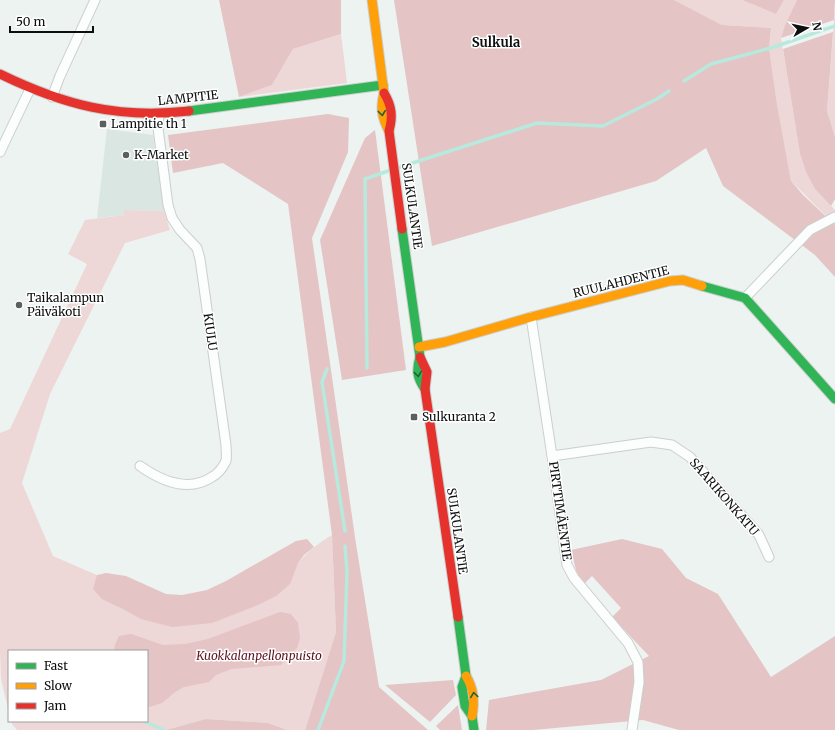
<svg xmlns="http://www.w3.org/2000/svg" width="835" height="730" font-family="Merriweather,serif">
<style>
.built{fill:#d9e6e2}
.green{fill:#edd7d7}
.forest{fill:#e4c4c5}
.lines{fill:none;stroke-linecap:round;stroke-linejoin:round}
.stream{stroke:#b7eadd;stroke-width:3.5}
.street-casing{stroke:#cbcfce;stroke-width:11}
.fast-casing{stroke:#cbcfce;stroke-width:11}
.slow-casing{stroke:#cbcfce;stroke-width:11}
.jam-casing{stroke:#cbcfce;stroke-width:11}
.street{stroke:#fcfdfd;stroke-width:9}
.fast{stroke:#30b455;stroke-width:9}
.slow{stroke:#ff9f0a;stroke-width:9}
.jam{stroke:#e5322d;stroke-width:9}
.oneway{stroke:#1e6232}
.poi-dot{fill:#5b5f5d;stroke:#fff;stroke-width:1.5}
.labels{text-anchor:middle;stroke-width:3;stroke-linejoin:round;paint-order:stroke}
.street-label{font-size:12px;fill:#0c0f0e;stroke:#fff}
.poi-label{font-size:12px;fill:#0c0f0e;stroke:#fff;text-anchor:start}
.park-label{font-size:12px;font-style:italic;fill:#5e1420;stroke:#fff}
.neighbourhood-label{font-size:13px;font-weight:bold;fill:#0c0f0e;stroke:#fff}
</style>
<rect width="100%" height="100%" fill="#edf3f1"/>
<polygon class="built" points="107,129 153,135 164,211 125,210 125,215 97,218"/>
<g class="green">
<polygon points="674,0 742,0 776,14 784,0 797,0 785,25 781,38 800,154 806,172 815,189 835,210 835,225 791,181 777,104 769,48 771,28 722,25"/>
<polygon points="835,9 835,137 827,111"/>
<polygon points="341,34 347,83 239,97 272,85 293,49"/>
<path d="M124,210L164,211L170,230L125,243L50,394L22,483L53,556L168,606L298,563C308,551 319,543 332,535L336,632L305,730H287L268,723L206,719L166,730H17L12,724L11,721H147V651H9V713L1,679L0,653V433L10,429L87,264L68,254L85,220L125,215Z"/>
</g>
<g class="forest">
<polygon points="219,0 341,0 341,34 293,49 272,85 239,97"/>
<polygon points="394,0 674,0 722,25 771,28 769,48 777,104 791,181 803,195 835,225 835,277 815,255 723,186 706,148 656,181 432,246"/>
<polygon points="742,0 784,0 776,14"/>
<polygon points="797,0 835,0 834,20 781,38 785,25"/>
<polygon points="833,32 827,111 835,137 835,199 831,206 815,189 806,172 800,154 783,49"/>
<polygon points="328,114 349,118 348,152 312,238 356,544 379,687 428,730 305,730 336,632 332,535 288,204 223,163 173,173 168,135"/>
<polygon points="375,130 406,370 342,380 320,240 365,138"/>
<polygon points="307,539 314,547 304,555 298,563 290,584 276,596 258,605 212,623 172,627 141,619 123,609 102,599 93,589 97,575 106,573 126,576 166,594 182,595 207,590 226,581 296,541"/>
<polygon points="622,539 662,549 686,578 718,594 771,677 835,636 835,730 679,730 643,720 533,730 486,730 489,700 601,680 649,656 612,617 621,608 592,576 584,584 577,574 571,550"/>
<polygon points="280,612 291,614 298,623 300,638 297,648 281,665 231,669 216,675 209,682 184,687 175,692 162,703 149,707 147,707 147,651 114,651 115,645 119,636 131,634 163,645 185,644 208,639"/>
<polygon points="453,680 456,695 430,722 385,685"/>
<polygon points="458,705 462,730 440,730 436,726"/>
<polygon points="206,719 268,723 287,730 166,730"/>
</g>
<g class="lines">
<g class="stream">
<polyline points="684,81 711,64 774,47 835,26"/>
<polyline points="397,168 537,123 603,126 657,99 669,91"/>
<polyline points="367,368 365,179 391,170"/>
<polyline points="327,369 322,382 345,531"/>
<polyline points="143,721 164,730"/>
<polyline points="318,730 344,661 347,572 345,546"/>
</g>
<defs>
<g id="street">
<polyline points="52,97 60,76 95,0"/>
<polyline points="0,152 30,89"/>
<polyline points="745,298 810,230 835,217"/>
<polyline points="531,317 552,456 567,565 574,578 628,643 638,662 639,682 632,730"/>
<polyline points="552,456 651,442 672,445 690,457 759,535 769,557"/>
<path d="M140,466C160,480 188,493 212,477C218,474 223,467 226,461C227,456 226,450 226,445L200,259L197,248L180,230L172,218L168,205L158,128L159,114"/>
</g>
<g id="fast">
<polyline points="189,111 383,85"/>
<path d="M402,229L420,357C416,370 417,378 425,389"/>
<polyline points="702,286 745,298 835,399"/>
<polyline points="458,617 466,676 462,687 465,706 472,716 474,730"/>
</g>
<g id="slow">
<path d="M372,0L384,93C380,107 382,118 389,131"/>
<polyline points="419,347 445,342 531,317 670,281 683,280 702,286"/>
<path d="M466,676C474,689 475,701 472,716"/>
</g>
<g id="jam">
<path d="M0,74C64,105 117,119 189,111"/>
<path d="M384,93C392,106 393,117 389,131L402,229"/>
<polyline points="420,357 427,372 425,389 458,617"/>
</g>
</defs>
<use href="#street" class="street-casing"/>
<use href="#fast" class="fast-casing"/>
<use href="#slow" class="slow-casing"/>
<use href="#jam" class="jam-casing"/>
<use href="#street" class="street"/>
<use href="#fast" class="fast"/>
<use href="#slow" class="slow"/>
<use href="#jam" class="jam"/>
</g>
<defs><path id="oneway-chevron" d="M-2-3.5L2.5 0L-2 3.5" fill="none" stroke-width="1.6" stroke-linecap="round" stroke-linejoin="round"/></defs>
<g class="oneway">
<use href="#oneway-chevron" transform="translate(382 113) rotate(83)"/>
<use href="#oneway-chevron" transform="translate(418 374) rotate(82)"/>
<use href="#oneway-chevron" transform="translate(474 695) rotate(-98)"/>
</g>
<g class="poi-dot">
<rect x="99" y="120" width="8" height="8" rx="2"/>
<circle cx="126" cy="155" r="4"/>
<circle cx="19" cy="305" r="4"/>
<rect x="410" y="413" width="8" height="8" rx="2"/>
</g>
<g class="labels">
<g class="street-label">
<text transform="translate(188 98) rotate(-6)" y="4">LAMPITIE</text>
<text transform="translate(412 206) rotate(82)" y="4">SULKULANTIE</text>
<text transform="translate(621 282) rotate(-14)" y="4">RUULAHDENTIE</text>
<text transform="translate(210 332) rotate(82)" y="4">KIULU</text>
<text transform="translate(724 497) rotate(49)" y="4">SAARIKONKATU</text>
<text transform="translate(560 511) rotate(82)" y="4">PIRTTIMÄENTIE</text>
<text transform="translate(457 531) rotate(82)" y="4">SULKULANTIE</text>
</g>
<g class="poi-label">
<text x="111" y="128">Lampitie th 1</text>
<text x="134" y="159">K-Market</text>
<text x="27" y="302">Taikalampun<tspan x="27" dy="14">Päiväkoti</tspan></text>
<text x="422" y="421">Sulkuranta 2</text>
</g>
<g class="park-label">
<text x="259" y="660">Kuokkalanpellonpuisto</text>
</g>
<g class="neighbourhood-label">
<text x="496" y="47">Sulkula</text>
</g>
</g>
<rect x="8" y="650" width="140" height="72" fill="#ffffff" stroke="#9e9f9f"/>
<rect x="16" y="663" width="20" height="6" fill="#30b455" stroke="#9e9f9f"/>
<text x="44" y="670" font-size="12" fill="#0c0f0e">Fast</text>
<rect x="16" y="683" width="20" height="6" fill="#ff9f0a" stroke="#9e9f9f"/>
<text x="44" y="690" font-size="12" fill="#0c0f0e">Slow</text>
<rect x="16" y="703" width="20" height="6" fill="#e5322d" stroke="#9e9f9f"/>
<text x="44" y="710" font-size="12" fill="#0c0f0e">Jam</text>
<g transform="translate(807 28) rotate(81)" stroke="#ffffff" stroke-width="3" paint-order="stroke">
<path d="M0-3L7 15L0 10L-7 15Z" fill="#0c0f0e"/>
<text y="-6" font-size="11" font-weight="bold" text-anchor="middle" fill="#0c0f0e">N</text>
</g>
<path d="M10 26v6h83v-6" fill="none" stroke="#0c0f0e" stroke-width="2"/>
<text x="16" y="26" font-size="12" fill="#0c0f0e" stroke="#ffffff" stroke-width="3" paint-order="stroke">50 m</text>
</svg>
